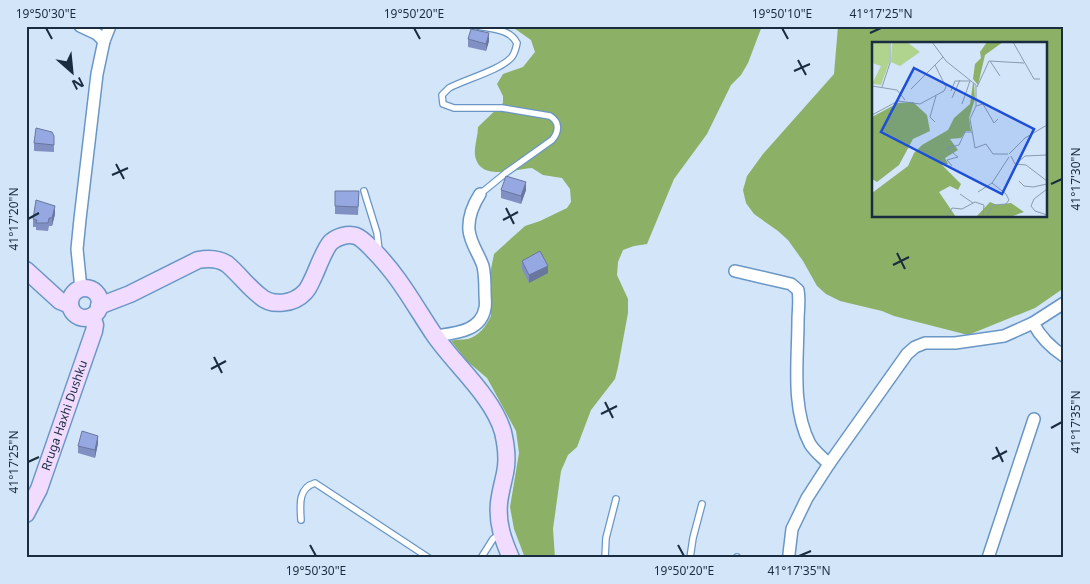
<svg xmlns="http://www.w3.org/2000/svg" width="1090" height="584" font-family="'Noto Sans',sans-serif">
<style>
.forest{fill:#8bb066;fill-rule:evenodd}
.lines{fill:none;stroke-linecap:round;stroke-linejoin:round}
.lane-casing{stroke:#6996c5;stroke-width:8}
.street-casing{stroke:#6996c5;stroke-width:14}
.secondary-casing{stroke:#6996c5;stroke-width:19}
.lane{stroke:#fff;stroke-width:5.5}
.street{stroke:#fff;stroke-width:11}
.secondary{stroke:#f1dbff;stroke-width:16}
.wall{fill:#8190c2}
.shaded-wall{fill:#69769e}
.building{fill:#96a8e2;stroke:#69769e}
.ticks{fill:none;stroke:#1a2c3f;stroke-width:2}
.labels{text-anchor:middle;stroke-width:5;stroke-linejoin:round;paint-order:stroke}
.street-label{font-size:12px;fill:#1a2c3f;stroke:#d2e5f9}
.inset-road{fill:none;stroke:#889baf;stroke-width:1}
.view{fill:#1d4ed8;fill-opacity:0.15;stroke:#1d4ed8;stroke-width:2.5}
.inset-edge{fill:none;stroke:#1a2c3f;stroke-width:2.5}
.neatline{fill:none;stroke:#1a2c3f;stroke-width:2}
.ticks-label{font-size:12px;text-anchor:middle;fill:#1a2c3f}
</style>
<rect width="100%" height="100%" fill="#d2e5f9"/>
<g class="forest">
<path d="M511,26H762L748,63L741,75L731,85L707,134L674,179L647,244L634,246L623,250L618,262L617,275L628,299V313L618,367L615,379L591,410L577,447L568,455L561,471L553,529L555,558H525L514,529L510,507L519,453L516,431L487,378L468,362L451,341C457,339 462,340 468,339C479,336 486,326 491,316V269L494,254L525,226L540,221L567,208L571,202L570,189L562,178L543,175L532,168C514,169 479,182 475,155C474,146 478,136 478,127L503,103V96L497,84L503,74L523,67L535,52L531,40Z"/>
<path d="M838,26H1064V288L1035,308L968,335L894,316L882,311L840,301L826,294L817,286L803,261L788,240L778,231L754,214L746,203L743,190L747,176L763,154L834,74ZM874,44H1046V216H874Z"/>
</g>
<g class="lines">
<defs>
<g id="lane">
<path d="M478,26C492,29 510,29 517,43C516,48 515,54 511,58C498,71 466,79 449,88L442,95L443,104L454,108H502L550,116C560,122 559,132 552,140L507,172L480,194"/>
<polyline points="364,191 377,233 379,250"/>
<path d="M301,520C300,505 298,488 315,483L429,558"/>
<polyline points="481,558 493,539 500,534"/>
<polyline points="605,558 606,538 616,499"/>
<polyline points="690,558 693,538 702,504"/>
<polyline points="737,558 737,557"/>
</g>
<g id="street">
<polyline points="80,26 97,34 104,41"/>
<path d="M735,271L791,284L798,290C800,300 798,310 798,321C798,360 791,408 810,444C815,452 822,457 829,464"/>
<polyline points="81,289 77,249 80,219 97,74 104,41 110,26"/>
<path d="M1033,323C1041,338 1050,347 1064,356"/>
<path d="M435,336C454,333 481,332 485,308C486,304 485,298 485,293C485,284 485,275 483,266C479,254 470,243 469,230C468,217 473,205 480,194"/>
<polyline points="789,558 789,554 792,529 807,498 829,464 907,354 915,347 925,343 955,343 1004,336 1033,323 1064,303"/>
<polyline points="988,558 1034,419"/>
</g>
<g id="secondary">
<polyline points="26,270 60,301 70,305"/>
<circle cx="85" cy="303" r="15"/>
<path d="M99,306L130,294L198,260C209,258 218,258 227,264C239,274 248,287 260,296C272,307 294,304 305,292C309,288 311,282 314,276C318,267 325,248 331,242C337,237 348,233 356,236C362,238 368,245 373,250C400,277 414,305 435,336C456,366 493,397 503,432C506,445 508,460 505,473C503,483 500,493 499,503C497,523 503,540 511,558"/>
<path id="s1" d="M26,514L39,489L94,331L95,325L92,316"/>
</g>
</defs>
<use href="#lane" class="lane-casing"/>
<use href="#street" class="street-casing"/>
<use href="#secondary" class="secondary-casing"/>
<use href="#lane" class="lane"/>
<use href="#street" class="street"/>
<use href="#secondary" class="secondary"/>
</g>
<g class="wall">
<polygon points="468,39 489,41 486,51 468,47"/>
<polygon points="54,136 54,152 34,151 34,143"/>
<polygon points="501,190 526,190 521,204 501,198"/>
<polygon points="335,191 359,191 358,215 335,214"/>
<polygon points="55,214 52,226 49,226 48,231 36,230 36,227 33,227 33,219"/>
<polygon points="522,261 548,273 529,283 522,269"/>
<polygon points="98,443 95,458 78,453 78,446"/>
</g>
<g class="shaded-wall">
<polygon points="489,33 489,41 486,51 486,44"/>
<polygon points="526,182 526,190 521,204 521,196"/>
<polygon points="55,206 55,214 52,226 52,218"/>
<polygon points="548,266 548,273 529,283 529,275"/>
<polygon points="98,436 98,443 95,458 95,450"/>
</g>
<g class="building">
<polygon points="471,29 489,33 486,44 468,39"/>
<polygon points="36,128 52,132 54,136 54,145 34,143"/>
<polygon points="506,176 526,182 521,196 501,190"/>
<polygon points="335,191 359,191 358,207 335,206"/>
<polygon points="36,200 55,206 52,218 49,218 48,223 36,223 37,220 33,219"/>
<polygon points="540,251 548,266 529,275 522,261"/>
<polygon points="82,431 98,436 95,450 78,446"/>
</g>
<path class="ticks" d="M46,28L52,39M414,28L420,39M782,28L788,39M870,33L881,28M798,60L806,75M794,71L810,64M116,164L124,179M112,175L128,168M1051,184L1062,179M506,208L514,224M28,219L39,213M503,220L518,212M897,253L905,269M893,265L909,257M214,357L222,373M211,369L226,361M605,402L613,418M601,414L617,406M1051,428L1062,422M996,447L1003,462M992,459L1007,451M28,462L39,457M310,545L316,556M678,545L684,556M799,556L811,551"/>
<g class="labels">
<g class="street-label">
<text dy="4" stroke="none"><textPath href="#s1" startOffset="106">Rruga Haxhi Dushku</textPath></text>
</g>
</g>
<g transform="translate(872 42)">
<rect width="175" height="175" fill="#d2e5f9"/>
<path d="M0,0H17V21L9,43L0,42L9,24L0,21ZM20,0H35L48,10L28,24L19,20Z" fill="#b0d48e"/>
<path d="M115,0H131L113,13L106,43L101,37L103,22L109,16L108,10ZM101,41H102L103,57L97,76L99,89H94L89,96L78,97L86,108L73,116L76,122L70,123L89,142L86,148L78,144L67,150L84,175H0V151L36,124L42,111L50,103L76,88L82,76L98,62ZM41,60L55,73L58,89L41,97L27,123L5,140L0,137V75L26,61ZM118,160L125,163L139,161L152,170L138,175H104Z" fill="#8bb066"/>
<path class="inset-road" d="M60,0L74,19L104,43V64L98,77L103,106L114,102L121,112H136M141,0L162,37H168M118,19L128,34M0,44L25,48L33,58M10,45L18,21V0M105,45L117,19L152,21M39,47L71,15M79,49L83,39H98L90,62M80,56L88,38M104,64L111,62L122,81L126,77M0,73L26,59L48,62L72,49L74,45L63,23M63,80L58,75L64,54M137,112L153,96L175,83M139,114L143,122L154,123L175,139M144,122L153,114L175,113M80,124L75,118L86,115L75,106L87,103L93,90H100M147,139L152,144L161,145L175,142M175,147L162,157L159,164L163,169L175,173M106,150L120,141L137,115M88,152L101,161M75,175L80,166L90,167L103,160L112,163L111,175M114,175L121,163L134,162L137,158L134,152L120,141"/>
<path class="view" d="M42,26L162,87L130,152L9,90Z"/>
<rect width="175" height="175" class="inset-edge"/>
</g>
<rect width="1090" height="584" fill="none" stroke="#d2e5f9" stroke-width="55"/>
<g transform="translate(72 72) rotate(153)" stroke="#d2e5f9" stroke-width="4" paint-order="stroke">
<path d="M0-4L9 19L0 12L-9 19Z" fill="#1a2c3f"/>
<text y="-8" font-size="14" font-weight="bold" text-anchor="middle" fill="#1a2c3f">N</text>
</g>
<rect x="28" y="28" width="1034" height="528" class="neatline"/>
<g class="ticks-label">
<text x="46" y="18">19°50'30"E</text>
<text x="414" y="18">19°50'20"E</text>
<text x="782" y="18">19°50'10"E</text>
<text x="881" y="18">41°17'25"N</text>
<text transform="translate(1076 179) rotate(-90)" y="4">41°17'30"N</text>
<text transform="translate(14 219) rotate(-90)" y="4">41°17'20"N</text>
<text transform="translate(1076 422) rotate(-90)" y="4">41°17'35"N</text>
<text transform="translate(14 462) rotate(-90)" y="4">41°17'25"N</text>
<text x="316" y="575">19°50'30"E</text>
<text x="684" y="575">19°50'20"E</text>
<text x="799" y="575">41°17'35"N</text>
</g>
</svg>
